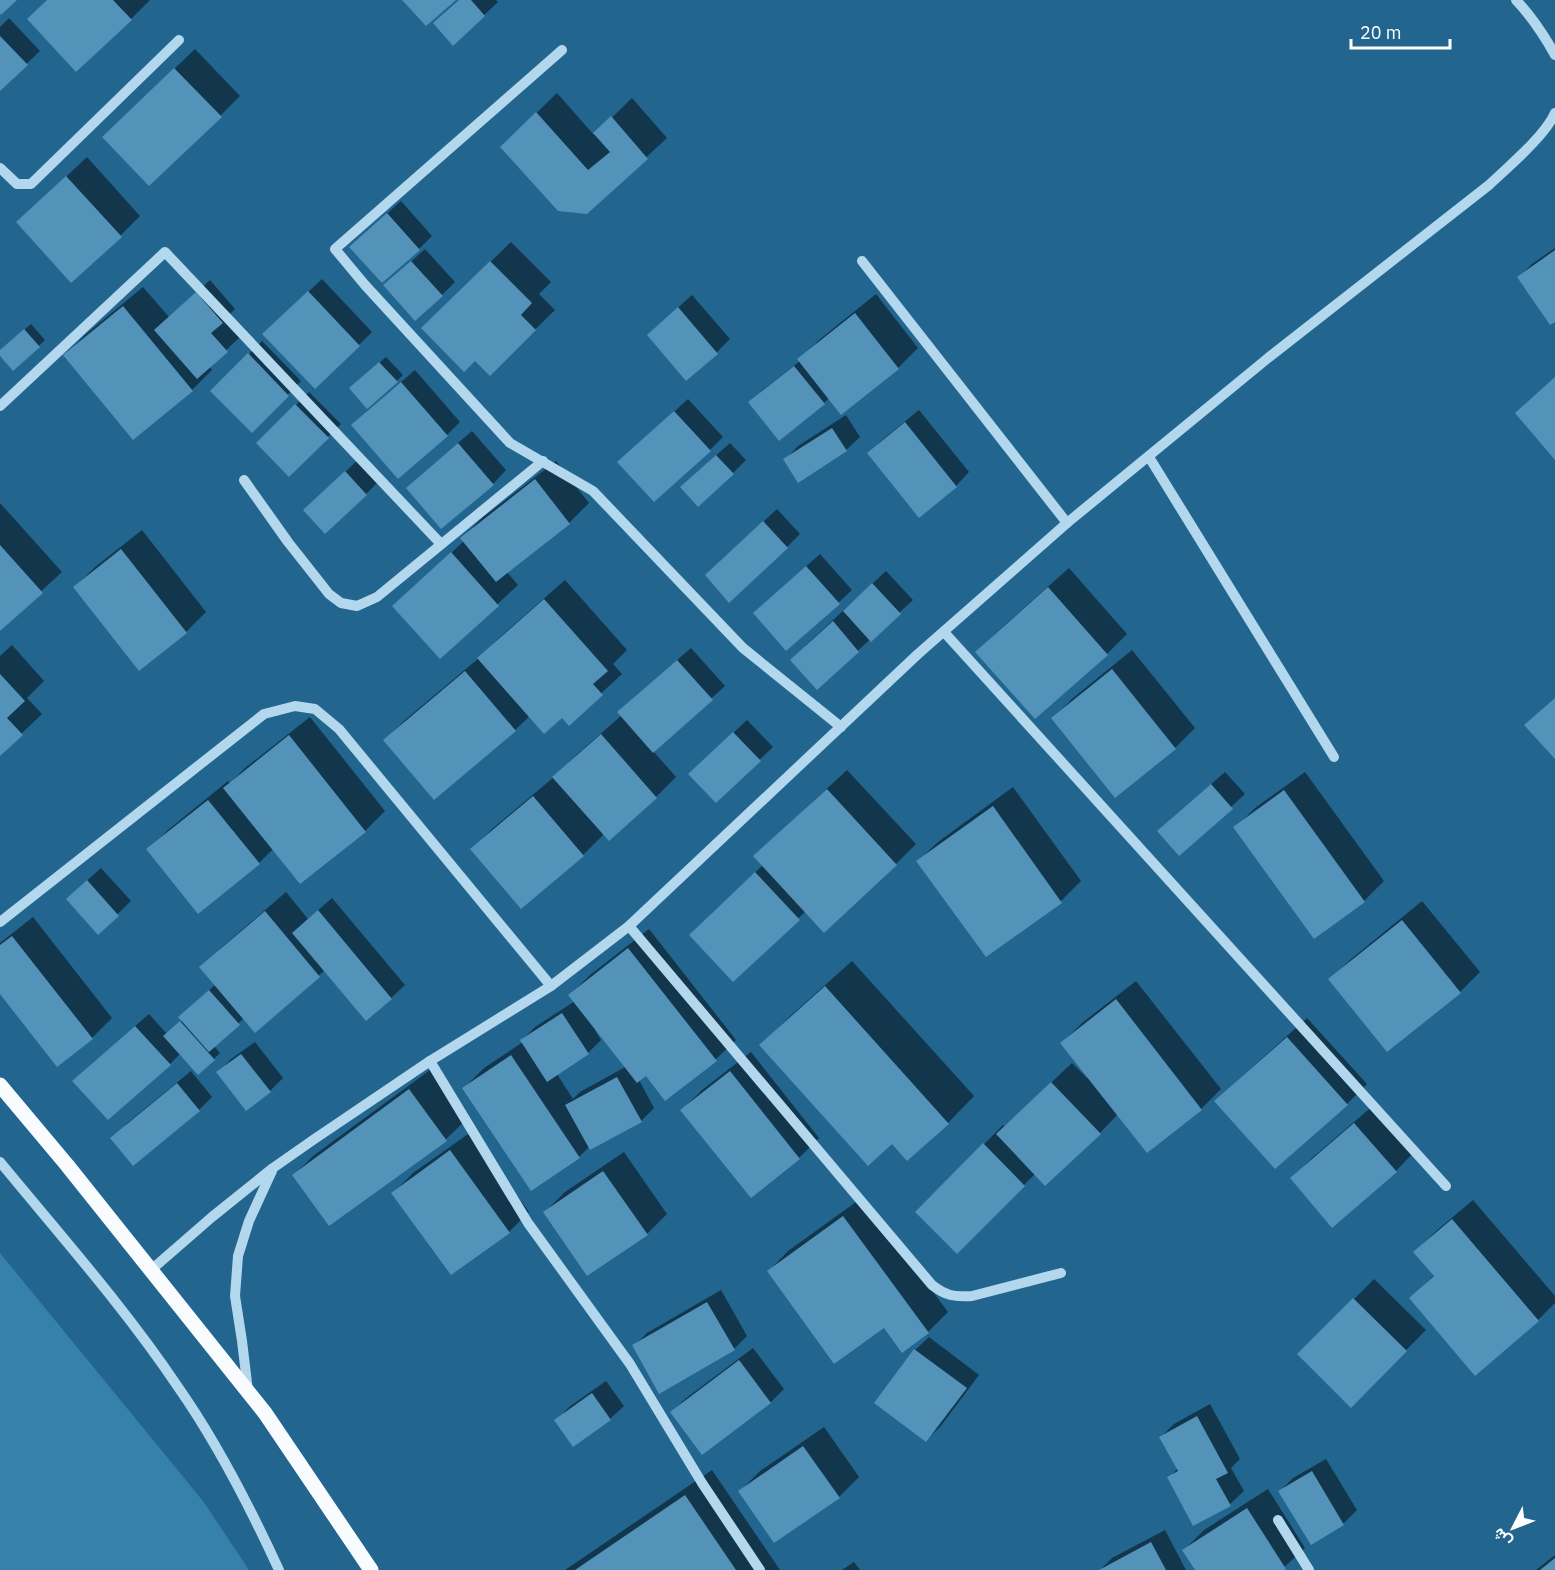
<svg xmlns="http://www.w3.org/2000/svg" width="1555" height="1570" font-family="'IBM Plex Sans',Vazirmatn,sans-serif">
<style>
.green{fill:#3680ac}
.shadow{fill:#0007;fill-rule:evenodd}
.building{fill:#5393b9}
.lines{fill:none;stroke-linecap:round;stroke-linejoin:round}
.minor{stroke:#b3d7ec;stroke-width:10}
.major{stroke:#f8fcff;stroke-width:15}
</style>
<rect width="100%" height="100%" fill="#22658f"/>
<polygon class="green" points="0,1253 203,1501 249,1570 0,1570"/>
<g class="shadow">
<polygon points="47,0 150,0 131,19"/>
<polygon points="460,0 496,0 498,2 453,44"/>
<polygon points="9,18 40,51 0,89 0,27"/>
<polygon points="195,49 240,96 220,116 124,117"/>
<polygon points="557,93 594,135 632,98 667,138 587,212 522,127"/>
<polygon points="87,157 140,216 120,236 18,222"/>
<polygon points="401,201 432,236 419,249 364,234"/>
<polygon points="511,242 551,282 539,294 555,310 490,374 443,308"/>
<polygon points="1555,248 1555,320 1519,277 1532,264"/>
<polygon points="425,249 455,282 442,295 385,285"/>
<polygon points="322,279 372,332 359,345 277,321"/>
<polygon points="210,280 235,309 224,320 240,337 209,366 212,370 192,390 65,355 85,335 143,287 169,317"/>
<polygon points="876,294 918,348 898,368 841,413 829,398 824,403 750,402 764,389 800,361 799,360 819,340"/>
<polygon points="692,295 730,339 717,352 662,322"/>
<polygon points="31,324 45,340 39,346 0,353 0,351 5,346"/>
<polygon points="262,341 301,381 252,431 212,391"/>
<polygon points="386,357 403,375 397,381 357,382"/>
<polygon points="415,370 460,422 447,435 366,412"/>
<polygon points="309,392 341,424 289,475 258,443"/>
<polygon points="688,399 723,437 710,450 633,449"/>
<polygon points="919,410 969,472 956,486 919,515 869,453 882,440"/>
<polygon points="846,415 860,437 846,450 799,481 785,460 798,446"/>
<polygon points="472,431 506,470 493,484 441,527 408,488 421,475"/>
<polygon points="730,443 746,460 733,473 695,474"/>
<polygon points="359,459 379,481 366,494 318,497"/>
<polygon points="556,461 589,503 569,523 507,572 518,585 440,657 394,606 464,541 462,538 482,518"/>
<polygon points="0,503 62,572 0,629"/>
<polygon points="777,509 800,534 787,547 720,562"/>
<polygon points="142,530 206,612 186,632 139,669 75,587 95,567"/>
<polygon points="820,554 852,590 838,603 768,600"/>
<polygon points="1069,568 1127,634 1107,654 1035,717 977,652 997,632"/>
<polygon points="886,571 913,600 817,688 805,646"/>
<polygon points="565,580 627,650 613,664 622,674 569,723 562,716 530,716 515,730 434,798 385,740 405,720 479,658 499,638"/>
<polygon points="12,645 44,681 27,698 42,714 0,754 0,656"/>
<polygon points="691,648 725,686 653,751 676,777 656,797 609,839 605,833 583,855 521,907 472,849 492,829 554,777 574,757 622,715 632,699"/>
<polygon points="1132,650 1195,728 1175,748 1053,718 1073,698"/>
<polygon points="310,717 385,811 365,831 301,882 274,848 259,863 148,850 168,830 228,781 230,783 245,768"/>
<polygon points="747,720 773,747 716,801 703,761"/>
<polygon points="847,770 916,844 896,864 806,911 733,980 710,915 763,865 775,837"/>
<polygon points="1225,772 1245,794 1179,854 1172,818"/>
<polygon points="1305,772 1384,881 1364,901 1235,828 1255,808"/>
<polygon points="1013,787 1081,881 1061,901 918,861 938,842"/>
<polygon points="101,868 131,901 98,933 81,886"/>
<polygon points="286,892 308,919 332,898 405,985 391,998 366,1019 325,970 255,1031 244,1018 214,1046 220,1053 199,1073 181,1053 170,1064 87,1068 149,1014 167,1034 183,1020 194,1004 216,984 201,968 221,948"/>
<polygon points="1422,901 1480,972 1460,992 1330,980 1350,960"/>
<polygon points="33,917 112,1018 92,1038 57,1065 0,992 0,943"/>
<path d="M649,929L736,1040L716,1059L665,1099L646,1074L639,1080L654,1108L641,1121L590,1146L579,1157L464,1088L484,1068L523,1042L522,1040L535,1027L575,1001L570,995L590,975ZM597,1029L627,1066L580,1092L573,1099L557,1074L588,1053L601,1040L595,1030Z"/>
<polygon points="852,961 974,1096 948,1123 908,1159 892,1142 761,1046 787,1019"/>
<polygon points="1136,981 1221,1089 1201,1109 1147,1151 1118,1114 1100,1133 1035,1174 957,1252 917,1212 1003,1125 1005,1126 1072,1063 1087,1078 1089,1077 1062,1043 1082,1023"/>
<polygon points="1307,1018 1367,1084 1347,1104 1236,1082"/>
<polygon points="255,1042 283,1078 270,1091 218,1073 231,1059"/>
<polygon points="751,1052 819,1138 799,1158 682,1110 702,1090"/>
<polygon points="430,1070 466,1120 446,1139 294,1175 313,1156"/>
<polygon points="191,1071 212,1097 199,1110 125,1125"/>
<polygon points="1375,1104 1415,1151 1396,1171 1292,1178 1312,1158"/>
<polygon points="471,1132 529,1212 509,1232 393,1193 413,1173"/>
<polygon points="624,1152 667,1214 647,1234 545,1212 565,1192"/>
<polygon points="863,1197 948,1312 928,1332 884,1326 769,1271 788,1251"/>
<polygon points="1473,1200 1555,1296 1555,1303 1538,1320 1476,1374 1411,1298 1434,1275 1415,1252 1435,1232"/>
<polygon points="1374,1279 1426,1330 1351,1406 1300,1354"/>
<polygon points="721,1290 747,1336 734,1349 634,1346 647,1333"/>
<polygon points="929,1337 979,1375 940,1427 926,1440 915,1350"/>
<polygon points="753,1348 784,1389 771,1402 702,1453 672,1412 685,1399"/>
<polygon points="606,1381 624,1406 610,1419 574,1445 556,1421 569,1407"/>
<polygon points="1210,1404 1240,1459 1231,1468 1244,1491 1230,1504 1194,1524 1169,1478 1178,1468 1161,1437 1174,1424"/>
<polygon points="824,1427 859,1477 839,1497 740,1491 760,1471"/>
<polygon points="1326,1459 1357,1510 1343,1524 1311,1543 1280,1491 1293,1478"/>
<polygon points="712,1470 780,1570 565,1570"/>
<polygon points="1268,1489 1305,1548 1281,1570 1196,1570 1184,1550 1204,1530"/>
<polygon points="1165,1530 1186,1570 1100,1570 1112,1558"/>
<polygon points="1555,1555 1555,1570 1536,1570"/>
<polygon points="854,1562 860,1570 842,1570"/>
</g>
<g class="building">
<polygon points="0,0 17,0 1,15 0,13"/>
<polygon points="47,0 113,0 132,20 76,72 27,19"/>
<polygon points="402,0 456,0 426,26"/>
<polygon points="459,0 471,0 485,16 453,46 433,23"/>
<polygon points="0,36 28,65 0,91"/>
<polygon points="174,68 222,117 149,186 102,137"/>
<polygon points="536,112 588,170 610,152 593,133 611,116 648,159 587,214 558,211 500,147"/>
<polygon points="66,176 122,237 71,283 16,222"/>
<polygon points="387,213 420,250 382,283 349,247"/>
<polygon points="1555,250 1555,322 1550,325 1517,277"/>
<polygon points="411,261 443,296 415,321 383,285"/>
<polygon points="490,261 532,303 521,315 536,330 490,376 475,361 464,372 421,328"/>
<polygon points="308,291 360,346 315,389 262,334"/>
<polygon points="196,292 223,323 211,333 228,352 197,379 154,330"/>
<polygon points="123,306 193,391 133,440 63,355"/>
<polygon points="678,307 718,354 686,381 647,335"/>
<polygon points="855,313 899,369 841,415 797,359"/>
<polygon points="24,329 40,347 13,371 0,356 0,350"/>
<polygon points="248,353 289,396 252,433 210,391"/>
<polygon points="379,362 398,382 367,409 349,388"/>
<polygon points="794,366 825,404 779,441 748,402"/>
<polygon points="1555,377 1555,460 1515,413"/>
<polygon points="401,382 448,436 398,479 351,425"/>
<polygon points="295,404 329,438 289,477 256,443"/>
<polygon points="674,411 711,451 654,502 617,462"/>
<polygon points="905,422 957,487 919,518 867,453"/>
<polygon points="832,428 847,451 798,483 783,459"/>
<polygon points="458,443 494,485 441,529 406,488"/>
<polygon points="716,455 734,474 698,507 680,487"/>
<polygon points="345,471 367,495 325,534 303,510"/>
<polygon points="535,479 570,524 496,582 460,538"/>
<polygon points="763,521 788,548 729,603 705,575"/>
<polygon points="0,545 43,593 0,631"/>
<polygon points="121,549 187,633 139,671 73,587"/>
<polygon points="451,552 499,606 440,659 392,606"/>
<polygon points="806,566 840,604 786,651 753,613"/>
<polygon points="872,583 901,614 871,642 843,611"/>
<polygon points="1048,587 1108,655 1035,719 975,652"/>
<polygon points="544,599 608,671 593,684 603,695 569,726 562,718 544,734 477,658"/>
<polygon points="833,621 859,652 817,690 790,660"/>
<polygon points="677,660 713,700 653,753 617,712"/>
<polygon points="1112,669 1176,749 1115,798 1051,718"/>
<polygon points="465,671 516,731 434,800 383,740"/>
<polygon points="0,674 25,701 7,718 23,735 0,756"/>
<polygon points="1555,698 1555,759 1524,725"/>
<polygon points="733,732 761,761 716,803 688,774"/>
<polygon points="601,734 657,798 609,841 552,777"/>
<polygon points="289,735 366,832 300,884 223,788"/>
<polygon points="1211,784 1233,809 1179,856 1157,831"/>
<polygon points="827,789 897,865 824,933 753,856"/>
<polygon points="1284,790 1365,902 1314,939 1233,827"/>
<polygon points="533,796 584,856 521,909 470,849"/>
<polygon points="208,800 260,864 198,914 146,849"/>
<polygon points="993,806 1062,903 986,957 916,861"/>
<polygon points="755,872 800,920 733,982 689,935"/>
<polygon points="87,880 119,916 98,935 66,899"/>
<polygon points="318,910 392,999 366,1021 292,933"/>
<polygon points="265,911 320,977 255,1033 199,967"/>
<polygon points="1402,920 1461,993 1387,1052 1328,979"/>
<polygon points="12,936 93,1039 57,1067 0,994 0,945"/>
<polygon points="628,948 717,1061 665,1101 646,1076 637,1083 568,995"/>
<polygon points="825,986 949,1124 907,1161 892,1144 868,1166 759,1045"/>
<polygon points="209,990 240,1025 209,1052 178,1017"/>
<polygon points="1116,999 1202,1110 1147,1153 1060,1043"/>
<polygon points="562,1013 589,1054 547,1082 520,1040"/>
<polygon points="180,1021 215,1060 198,1075 163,1036"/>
<polygon points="135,1026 171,1065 108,1120 72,1081"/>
<polygon points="1287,1037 1348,1105 1275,1169 1214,1101"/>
<polygon points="241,1054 271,1092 246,1111 216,1072"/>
<polygon points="511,1055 580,1158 531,1191 462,1088"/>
<polygon points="730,1071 800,1159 751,1198 680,1110"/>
<polygon points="617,1077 642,1122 590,1150 565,1105"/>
<polygon points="1051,1082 1101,1134 1045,1186 996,1134"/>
<polygon points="177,1083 200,1111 133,1166 110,1138"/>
<polygon points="409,1089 447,1141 329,1226 292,1175"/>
<polygon points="1354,1123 1397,1172 1332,1228 1290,1178"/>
<polygon points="983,1143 1025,1186 957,1254 915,1212"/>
<polygon points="450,1150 510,1233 451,1275 391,1193"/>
<polygon points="603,1171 648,1235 587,1276 543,1212"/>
<polygon points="843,1216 929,1333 902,1353 884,1328 834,1364 767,1271"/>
<polygon points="1452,1219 1539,1321 1475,1376 1409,1298 1434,1276 1413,1252"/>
<polygon points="1353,1298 1407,1351 1351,1408 1297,1354"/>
<polygon points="707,1302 735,1350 659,1394 632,1345"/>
<polygon points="914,1349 967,1388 926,1442 874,1403"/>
<polygon points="739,1360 771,1403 702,1455 670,1412"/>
<polygon points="592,1393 611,1420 573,1447 554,1420"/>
<polygon points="1197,1416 1228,1473 1216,1479 1231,1506 1193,1526 1167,1477 1178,1471 1159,1437"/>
<polygon points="803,1446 840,1498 774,1543 738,1491"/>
<polygon points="1312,1471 1344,1525 1311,1545 1278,1491"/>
<polygon points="685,1495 736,1570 575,1570"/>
<polygon points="1247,1508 1286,1569 1284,1570 1195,1570 1182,1550"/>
<polygon points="1151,1542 1166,1570 1099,1570"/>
<polygon points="1555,1558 1555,1570 1540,1570"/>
</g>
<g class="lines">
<g class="minor">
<path d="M1516,0C1532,17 1544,35 1555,55"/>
<polyline points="562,50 335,249 365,285 510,443 593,491 743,648 841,727"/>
<polyline points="0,168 17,184 31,184 179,40"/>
<polyline points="862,261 1067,523"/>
<polyline points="0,406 165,252 441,544"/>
<polyline points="1149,457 1334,757"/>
<polyline points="244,480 288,542 329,594 341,603 357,606 377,597 543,461"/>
<polyline points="944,632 1446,1186"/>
<polyline points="0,922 264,714 295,706 315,709 339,729 551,986"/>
<path d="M629,926L932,1285C946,1296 954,1297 972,1296L1061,1273"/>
<polyline points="430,1061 528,1223 630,1364 702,1483 760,1570"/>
<path d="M0,1162C61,1236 125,1308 178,1387C218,1444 250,1507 279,1570"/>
<path d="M151,1270L212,1217L273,1168L313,1140L430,1061L551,986L629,926L918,654L1067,523L1268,358L1489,185C1508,167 1545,136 1555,113"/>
<polyline points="248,1391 242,1341 235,1296 238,1256 249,1221 272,1171"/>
<polyline points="1278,1520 1309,1570"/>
</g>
<polyline class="major" points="0,1085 67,1165 265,1413 371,1570"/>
</g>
<g transform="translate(1513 1528) rotate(228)" stroke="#22658f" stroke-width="4.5" paint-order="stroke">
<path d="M0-4.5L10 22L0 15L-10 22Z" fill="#ffffff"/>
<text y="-9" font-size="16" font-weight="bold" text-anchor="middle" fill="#ffffff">ش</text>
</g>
<path d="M1351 39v9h99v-9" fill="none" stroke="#ffffff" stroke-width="3"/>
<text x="1360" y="39" font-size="18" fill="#ffffff" stroke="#22658f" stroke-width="4.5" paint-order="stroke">20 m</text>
</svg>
